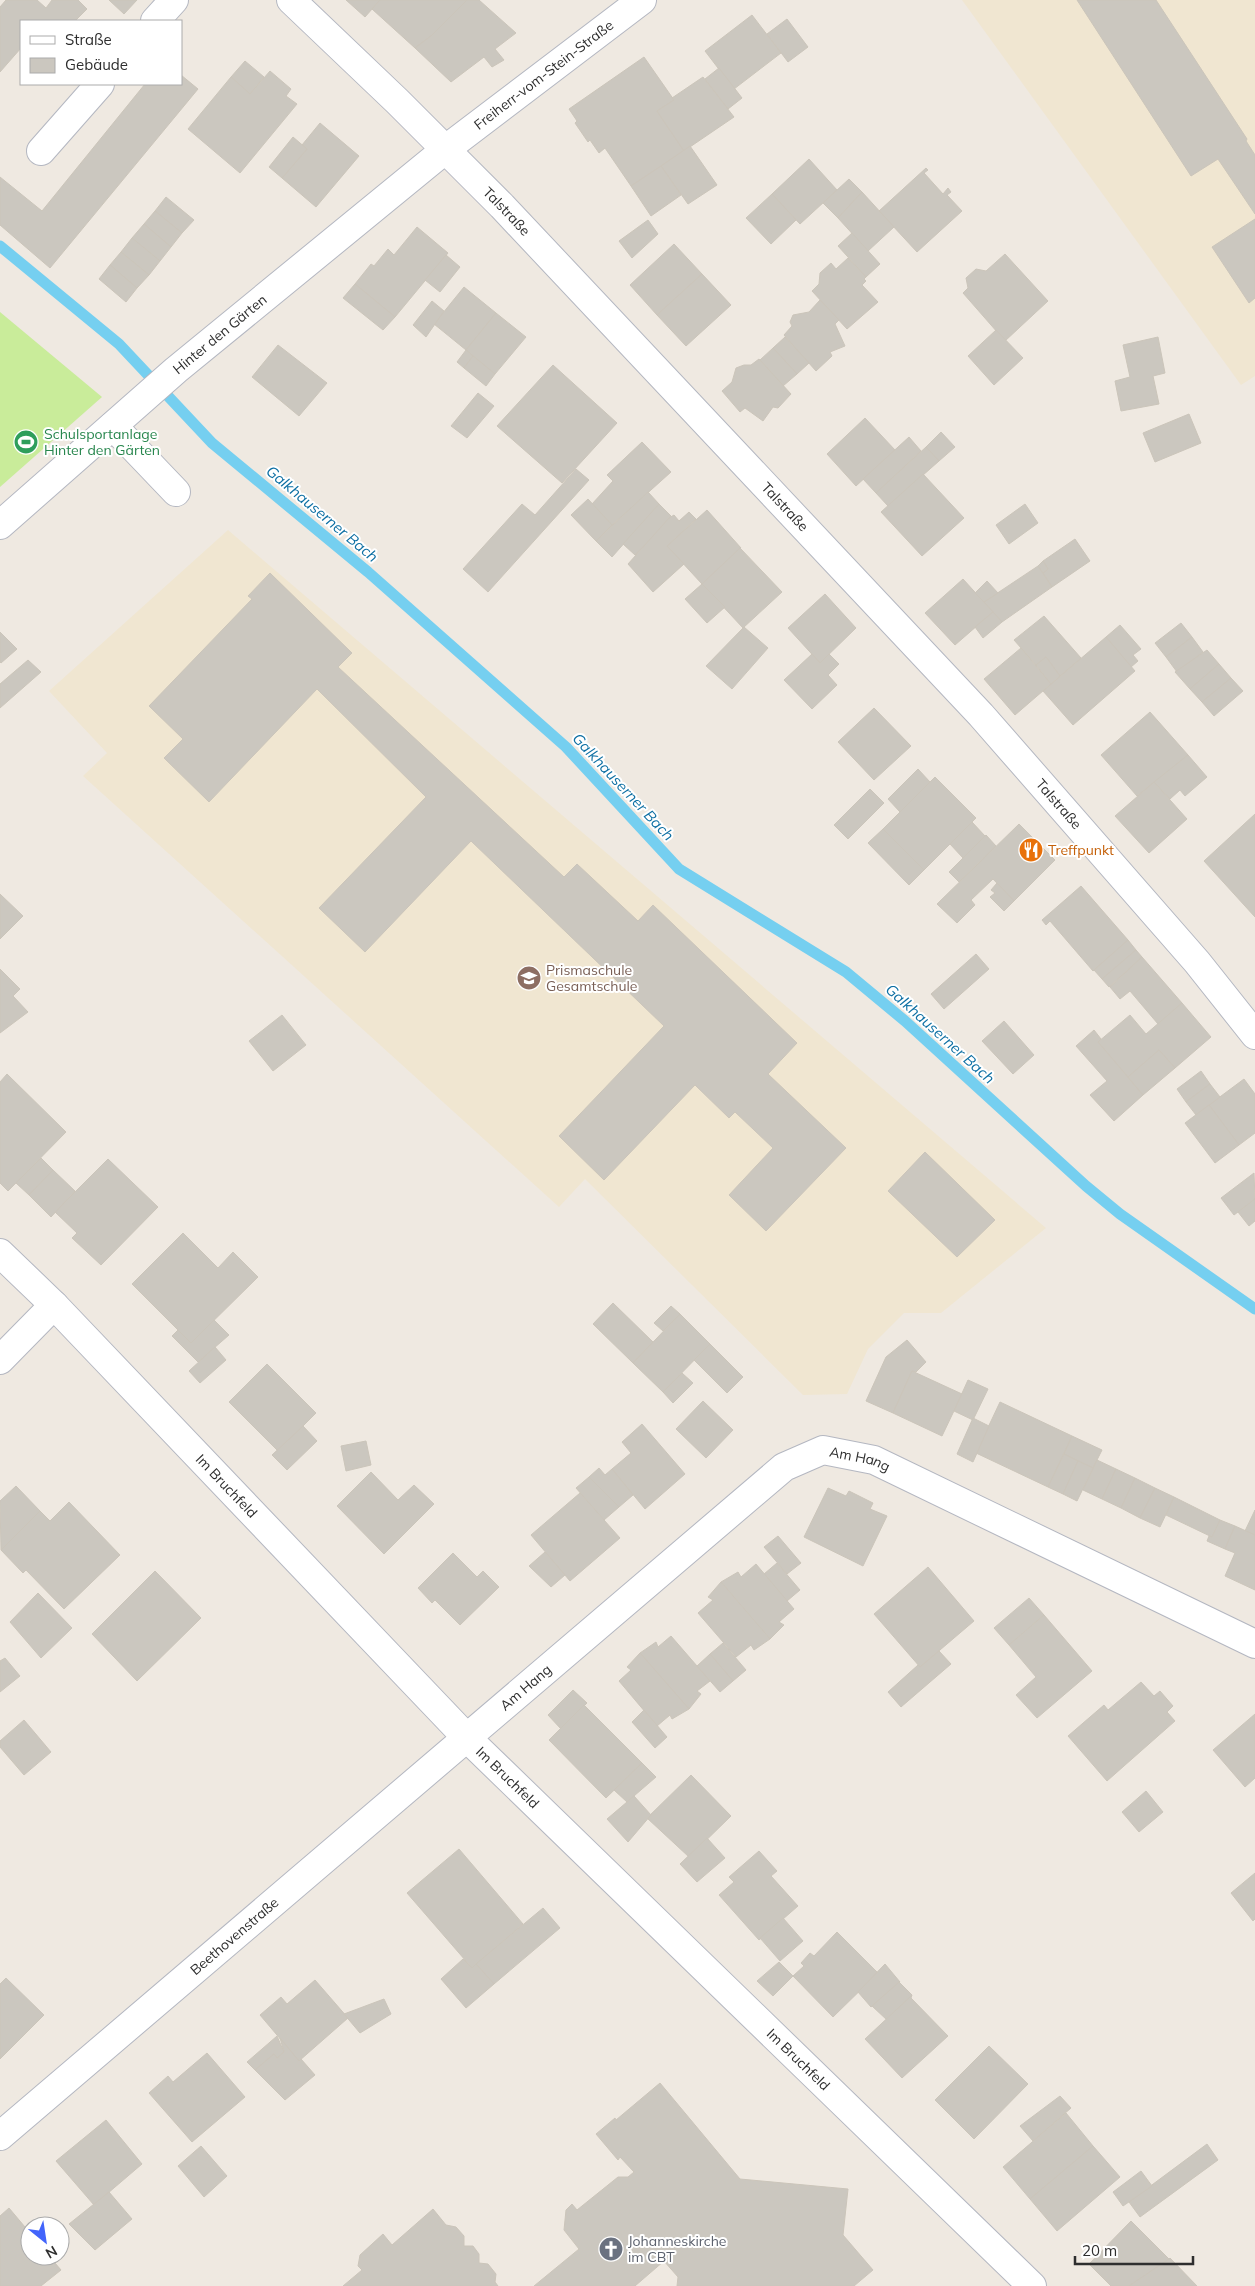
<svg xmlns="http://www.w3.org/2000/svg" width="1255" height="2286" font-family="Mulish,sans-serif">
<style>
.education{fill:#f0e6d1}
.pitch{fill:#c9ec9a}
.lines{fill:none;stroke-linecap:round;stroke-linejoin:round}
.stream{stroke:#75cff0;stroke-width:11}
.building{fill:#cbc7bf;stroke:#cbc5ba}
.minor-casing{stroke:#b4b7c1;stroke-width:30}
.minor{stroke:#fff;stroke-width:28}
.labels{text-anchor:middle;stroke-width:4;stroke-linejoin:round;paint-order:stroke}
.street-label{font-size:14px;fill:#2e2e2e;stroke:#fff}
.leisure-label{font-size:14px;fill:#27864d;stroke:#fff;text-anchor:start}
.food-label{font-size:14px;fill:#c56008;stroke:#fff;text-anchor:start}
.education-label{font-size:14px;fill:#785e54;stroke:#fff;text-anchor:start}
.worship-label{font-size:14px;fill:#5b616d;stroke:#fff;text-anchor:start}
.water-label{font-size:15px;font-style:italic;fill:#0d6fa3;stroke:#fff}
</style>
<rect width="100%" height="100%" fill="#efe9e1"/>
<g class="education">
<polygon points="962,0 1255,0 1255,376 1241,385"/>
<polygon points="228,530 1046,1228 941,1313 904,1313 868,1349 847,1394 803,1395 585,1179 559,1207 83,776 107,753 49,691"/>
</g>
<polygon class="pitch" points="0,312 102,397 0,487"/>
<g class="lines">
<polyline class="stream" points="0,246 119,344 212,443 368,572 566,747 679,869 846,972 905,1021 1086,1186 1120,1214 1255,1309"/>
</g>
<g class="building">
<polygon points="6,0 37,0 46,8 52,0 78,0 87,9 75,21 21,21 21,48 0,72 0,7"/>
<polygon points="109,0 137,0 124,14"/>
<polygon points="346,0 380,0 365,17"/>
<polygon points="380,0 467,0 431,36 415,48 372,9"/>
<polygon points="467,0 479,0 516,33 495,49 504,60 492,67 484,57 451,82 415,48 431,36"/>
<polygon points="1077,0 1156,0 1247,139 1246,141 1255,155 1255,214 1218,159 1191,176"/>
<polygon points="752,15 781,53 734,89 705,51"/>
<polygon points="787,19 808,47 788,62 767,34"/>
<polygon points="644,57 674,100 657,111 684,151 631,186 605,148 599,153 590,140 588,142 575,123 577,121 569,109"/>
<polygon points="245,61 264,77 250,94 231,77"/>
<polygon points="719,68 742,98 728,109 705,79"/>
<polygon points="270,71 291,89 286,96 297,104 240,173 188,129 231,77 250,94"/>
<polygon points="181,75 198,89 50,268 0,225 0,177 42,211 145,84 181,84"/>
<polygon points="703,77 734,117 684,151 657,111 674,100 672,98"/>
<polygon points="320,123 359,156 316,207 282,178 307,149 302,145"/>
<polygon points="293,137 307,149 282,178 269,167"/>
<polygon points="690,146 717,185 688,204 661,166"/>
<polygon points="809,159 837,190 800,224 772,194"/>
<polygon points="661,166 681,195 651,216 631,186"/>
<polygon points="926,168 928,170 924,173 943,194 948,188 951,192 947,195 962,211 917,252 879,211"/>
<polygon points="849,179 862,192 838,218 823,203"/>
<polygon points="862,192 894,227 868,251 838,218"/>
<polygon points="772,194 796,220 771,244 746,218"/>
<polygon points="166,197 194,220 182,233 155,211"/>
<polygon points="155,211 182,233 171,247 144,224"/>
<polygon points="1255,219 1255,298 1249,303 1212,247"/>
<polygon points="648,220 658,234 632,258 619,241"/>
<polygon points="144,224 171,247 160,261 132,238"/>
<polygon points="417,227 448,253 395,317 355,284 371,264 374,266 388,249 394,255"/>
<polygon points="852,233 880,264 866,277 838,246"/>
<polygon points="132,238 160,261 149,275 121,252"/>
<polygon points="674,244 702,274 657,315 630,285"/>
<polygon points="121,252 149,275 137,288 110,265"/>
<polygon points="1005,254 1048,301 1005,341 963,293 968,288 966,278 976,269 986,271"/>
<polygon points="446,255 460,267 440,292 425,280"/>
<polygon points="848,258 866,277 864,279 866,281 862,285 878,302 847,329 812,291 819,284 820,273 831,263 836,269"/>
<polygon points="110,265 137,288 126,302 99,279"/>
<polygon points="702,274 731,305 686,346 657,315"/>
<polygon points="355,284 395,317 383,330 343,298"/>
<polygon points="464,287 496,313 466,350 434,324"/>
<polygon points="820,300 839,320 835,324 845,346 830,352 832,356 816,371 784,335 792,326 790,322 793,315 809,312"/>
<polygon points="432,301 444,311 426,337 413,325"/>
<polygon points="496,313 526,337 495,374 466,350"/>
<polygon points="996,330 1023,358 994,385 968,356"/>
<polygon points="785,337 809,363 797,374 773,348"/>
<polygon points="1158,337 1165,373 1153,376 1159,404 1121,411 1115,381 1130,377 1123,345"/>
<polygon points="278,345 327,383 299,416 252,377"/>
<polygon points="773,348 797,374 783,386 760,360"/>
<polygon points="466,350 473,356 464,368 457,362"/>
<polygon points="473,356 495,374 486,386 464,368"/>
<polygon points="759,359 791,394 778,408 773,407 763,421 745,408 740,412 722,391 732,382 736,368 744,365 751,365"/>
<polygon points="553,365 617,423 562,483 497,426"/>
<polygon points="478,393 494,406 467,438 451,426"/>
<polygon points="1189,414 1201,443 1155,462 1143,433"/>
<polygon points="865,418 895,450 856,486 827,454"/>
<polygon points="941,432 955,447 939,461 926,447"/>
<polygon points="909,437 921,451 876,493 863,479"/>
<polygon points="642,442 671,472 612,525 592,504 613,481 607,475"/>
<polygon points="926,447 939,461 888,506 876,493"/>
<polygon points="576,469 589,480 488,592 463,569 522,504 535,515"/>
<polygon points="923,474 964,518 922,556 881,512"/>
<polygon points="648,492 659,504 612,557 596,541"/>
<polygon points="588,499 612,525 596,541 571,515"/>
<polygon points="659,504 672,517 635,555 623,544"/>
<polygon points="1025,504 1038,523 1009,544 996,525"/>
<polygon points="707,510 741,548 702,584 667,546"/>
<polygon points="689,512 696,519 667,546 684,564 653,592 628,564 669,518 674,515 679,521"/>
<polygon points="1075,539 1090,561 1052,587 1043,573 1048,569 1043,561"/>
<polygon points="740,548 782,592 743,628 702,584"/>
<polygon points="1043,561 1048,569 1043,573 1038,566"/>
<polygon points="1038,566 1052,587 1002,622 984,602"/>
<polygon points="270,573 352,653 338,667 564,877 577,864 638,921 653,905 797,1043 768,1074 846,1148 766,1231 729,1195 773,1148 735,1112 729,1118 695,1085 604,1180 559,1136 664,1026 471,841 365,952 319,908 426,797 317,689 209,802 164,758 183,739 149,706 252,599 248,596"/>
<polygon points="963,579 993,612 955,645 925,613"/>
<polygon points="987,581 998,593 984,602 975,593"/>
<polygon points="702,584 725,607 707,623 685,599"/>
<polygon points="825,594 856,628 820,663 788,628"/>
<polygon points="993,612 1002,622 983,638 975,627"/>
<polygon points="1044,616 1081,658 1060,676 1046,657 1036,665 1014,640"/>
<polygon points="1181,623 1192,637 1166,657 1155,643"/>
<polygon points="1120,625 1141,649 1133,655 1138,661 1131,667 1106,637"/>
<polygon points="744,627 768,648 732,689 706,666"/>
<polygon points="0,632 17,649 1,663 0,662"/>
<polygon points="1106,637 1135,671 1073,725 1043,691"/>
<polygon points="1192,637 1203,652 1177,672 1166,657"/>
<polygon points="1021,648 1051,684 1015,715 984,679"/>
<polygon points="1207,650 1219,664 1190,689 1175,672"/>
<polygon points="812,654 820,663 829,654 839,664 828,675 837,685 812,709 784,680"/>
<polygon points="1046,657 1060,676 1051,684 1036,665"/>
<polygon points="28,660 41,672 0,708 0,684"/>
<polygon points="1219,664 1231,678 1202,702 1190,689"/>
<polygon points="1231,678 1243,691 1214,716 1202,702"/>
<polygon points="874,708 911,746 874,780 838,742"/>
<polygon points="1150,712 1188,755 1137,796 1101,755"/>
<polygon points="1188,755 1207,777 1185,796 1180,790 1170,799 1154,782"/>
<polygon points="918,769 930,782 900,812 888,799"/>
<polygon points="935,777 976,818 924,870 883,829"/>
<polygon points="1154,782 1187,819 1149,853 1115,816"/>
<polygon points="870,789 884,803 848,839 834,825"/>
<polygon points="1255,814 1255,917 1204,861"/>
<polygon points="972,822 985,836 963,858 950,844"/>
<polygon points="1019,824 1055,860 1014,901 993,879 971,900 975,905 957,923 937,904"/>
<polygon points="883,829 924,870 909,885 868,843"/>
<polygon points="986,835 996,846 959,882 949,872"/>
<polygon points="997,883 1014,901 1004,911 990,897 995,893 991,890"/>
<polygon points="1081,886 1128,940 1093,971 1050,921 1046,925 1042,920"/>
<polygon points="0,894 23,916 0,939"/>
<polygon points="1128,940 1136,950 1102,979 1094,970"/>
<polygon points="1136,950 1142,957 1109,987 1102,979"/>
<polygon points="976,954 989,969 944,1009 931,994"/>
<polygon points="1142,957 1182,1003 1158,1024 1130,991 1120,999 1110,987"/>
<polygon points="0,969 20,989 13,996 28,1012 0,1033"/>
<polygon points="1182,1003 1211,1037 1175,1068 1159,1050 1128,1077 1098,1042 1130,1015 1146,1034"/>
<polygon points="282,1015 306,1045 273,1071 249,1041"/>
<polygon points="1004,1021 1034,1055 1013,1074 982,1041"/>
<polygon points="1094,1030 1101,1039 1098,1042 1143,1095 1114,1121 1090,1095 1107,1081 1076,1046"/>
<polygon points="1159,1050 1175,1068 1143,1095 1128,1077"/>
<polygon points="1201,1071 1210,1084 1186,1102 1177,1089"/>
<polygon points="7,1074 66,1132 8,1191 0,1183 0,1082"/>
<polygon points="1244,1079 1255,1094 1255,1133 1239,1145 1209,1105"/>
<polygon points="1210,1084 1220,1097 1196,1115 1186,1102"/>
<polygon points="1209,1105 1239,1145 1215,1163 1185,1123"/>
<polygon points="925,1152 995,1220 957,1257 888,1191"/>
<polygon points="41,1158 53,1170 29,1195 16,1183"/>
<polygon points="108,1159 158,1207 101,1265 72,1238 77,1233 55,1212"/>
<polygon points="53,1170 75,1191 51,1217 29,1195"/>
<polygon points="1254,1173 1255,1199 1234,1215 1221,1198"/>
<polygon points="1255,1199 1255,1221 1249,1226 1238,1212"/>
<polygon points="183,1233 218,1268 233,1252 258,1277 191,1343 132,1284"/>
<polygon points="613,1303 653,1342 633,1363 593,1324"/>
<polygon points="671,1306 680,1314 663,1331 654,1323"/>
<polygon points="680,1314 710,1344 663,1392 633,1363"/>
<polygon points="214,1320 229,1335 198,1362 172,1336 178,1330 191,1343"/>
<polygon points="907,1340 926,1362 916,1372 912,1371 893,1413 866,1401 886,1357"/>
<polygon points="710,1344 743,1377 727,1393 694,1360"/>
<polygon points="215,1347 226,1360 200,1383 189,1371"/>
<polygon points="267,1364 316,1413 278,1451 229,1402"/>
<polygon points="912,1371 962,1394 942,1436 893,1413"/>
<polygon points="682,1373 693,1383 673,1403 663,1392"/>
<polygon points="968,1380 988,1389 973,1420 954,1411"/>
<polygon points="703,1401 733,1430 706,1458 676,1429"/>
<polygon points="1000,1402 1072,1436 1048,1487 976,1453"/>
<polygon points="973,1418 989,1426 973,1462 957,1454"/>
<polygon points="642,1424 685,1474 645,1509 612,1469 631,1453 622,1442"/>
<polygon points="303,1426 317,1441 287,1470 272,1455"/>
<polygon points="1072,1436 1102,1450 1093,1468 1064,1454"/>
<polygon points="366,1441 371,1465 346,1471 341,1446"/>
<polygon points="1064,1454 1078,1461 1063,1494 1048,1487"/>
<polygon points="1097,1460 1116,1469 1102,1499 1083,1490"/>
<polygon points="1078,1461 1093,1468 1077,1501 1063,1494"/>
<polygon points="599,1468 605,1475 612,1469 633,1495 619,1507 589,1477"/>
<polygon points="1116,1469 1135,1478 1121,1508 1102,1499"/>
<polygon points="371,1472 398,1500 414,1485 434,1504 384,1554 337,1506"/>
<polygon points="589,1477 619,1507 604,1520 576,1488"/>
<polygon points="1135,1478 1155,1488 1140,1518 1121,1508"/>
<polygon points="16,1486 40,1511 1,1550 0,1501"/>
<polygon points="828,1488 846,1496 849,1491 873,1503 870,1509 887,1516 863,1566 804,1537"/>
<polygon points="1155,1488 1174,1497 1160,1527 1140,1518"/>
<polygon points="580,1493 620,1538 570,1581 531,1535"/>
<polygon points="1174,1497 1220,1520 1212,1537 1166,1515"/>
<polygon points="69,1502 120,1555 64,1609 26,1570 23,1573 1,1550 40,1511 50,1521"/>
<polygon points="1255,1510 1255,1535 1245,1531"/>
<polygon points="1220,1520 1235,1526 1225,1549 1207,1541 1209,1536 1212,1537"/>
<polygon points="1235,1526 1255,1535 1255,1590 1225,1576 1235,1553 1225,1549"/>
<polygon points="778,1536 801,1563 787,1574 764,1547"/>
<polygon points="545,1552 565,1575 551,1587 529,1566"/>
<polygon points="453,1553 477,1577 483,1571 499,1587 460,1625 435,1600 432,1603 418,1588"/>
<polygon points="777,1563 800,1590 787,1601 764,1574"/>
<polygon points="756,1564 794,1609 779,1622 784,1625 770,1639 721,1582 738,1572 741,1577"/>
<polygon points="928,1567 974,1621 920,1667 874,1614"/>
<polygon points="155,1571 201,1618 137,1681 92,1634"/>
<polygon points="721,1582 770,1639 754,1650 751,1645 736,1657 698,1613 713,1600 708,1597"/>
<polygon points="38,1593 72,1628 41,1658 10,1622"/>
<polygon points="1029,1598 1044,1615 1009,1645 994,1628"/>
<polygon points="1044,1615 1092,1671 1037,1718 1016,1695 1036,1677 1009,1645"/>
<polygon points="671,1636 710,1681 697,1691 701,1694 689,1709 640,1653 656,1642 658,1647"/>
<polygon points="723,1643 746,1670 733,1681 710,1654"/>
<polygon points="939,1651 951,1664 901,1707 888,1692 918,1665 920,1667"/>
<polygon points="640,1653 689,1709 672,1719 670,1715 657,1726 619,1681 631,1670 627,1667"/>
<polygon points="710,1654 733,1681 720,1692 697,1666"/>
<polygon points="5,1658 20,1676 0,1692 0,1661"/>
<polygon points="1141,1682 1154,1696 1160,1691 1173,1706 1167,1712 1175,1721 1107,1781 1068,1736 1104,1705 1108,1710"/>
<polygon points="573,1690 587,1703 561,1729 548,1715"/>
<polygon points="584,1705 642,1763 606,1798 549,1740"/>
<polygon points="644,1710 667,1737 655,1748 632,1722"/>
<polygon points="1255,1714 1255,1778 1245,1787 1213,1750"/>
<polygon points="24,1720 51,1752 24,1775 0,1747 0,1741"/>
<polygon points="642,1763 656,1777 627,1802 614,1790"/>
<polygon points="691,1775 731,1816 689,1857 647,1818"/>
<polygon points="1146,1791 1163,1812 1139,1832 1122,1812"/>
<polygon points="634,1796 651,1815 628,1842 607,1819"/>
<polygon points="707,1838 725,1858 697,1882 680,1864"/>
<polygon points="459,1849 523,1924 472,1968 407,1893"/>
<polygon points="759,1851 777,1871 771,1876 798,1906 759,1940 719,1895 734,1882 729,1877"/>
<polygon points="1255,1873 1255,1919 1253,1921 1231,1893"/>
<polygon points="543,1908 560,1928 494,1984 476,1964"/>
<polygon points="783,1918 803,1941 780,1961 760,1938"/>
<polygon points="837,1932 878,1973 833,2017 793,1976 804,1966 801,1963 810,1953 814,1956"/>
<polygon points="463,1959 472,1968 476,1964 494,1984 466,2008 441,1979"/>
<polygon points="779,1962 793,1976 773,1996 757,1981"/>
<polygon points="885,1964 900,1982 871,2007 858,1992"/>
<polygon points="6,1978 44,2015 0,2059 0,1984"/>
<polygon points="315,1980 348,2018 299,2061 260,2015 281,1997 287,2004"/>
<polygon points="899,1982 912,1995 887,2020 872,2006"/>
<polygon points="912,1995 911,1998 948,2036 902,2078 865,2039"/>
<polygon points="384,1999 391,2014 360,2033 344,2014"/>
<polygon points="277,2036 284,2052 277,2058 274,2054 255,2070 247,2062"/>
<polygon points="280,2038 299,2061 301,2059 315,2075 285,2100 255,2070 274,2054 277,2058 284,2052"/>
<polygon points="989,2046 1028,2084 974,2139 935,2100"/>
<polygon points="207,2053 245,2097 192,2142 149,2093 168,2076 173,2082"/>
<polygon points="660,2083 740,2179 848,2189 843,2235 873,2270 854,2286 677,2286 678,2277 664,2261 635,2286 534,2286 579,2249 564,2230 566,2210 572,2204 577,2210 618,2177 628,2177 634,2172 620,2157 618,2160 596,2134 615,2118 616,2120"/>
<polygon points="1060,2096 1071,2108 1033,2141 1020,2126"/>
<polygon points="1066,2113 1093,2146 1030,2199 1003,2167"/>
<polygon points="106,2120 142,2164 94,2205 56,2161"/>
<polygon points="1207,2144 1218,2160 1140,2217 1129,2202"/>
<polygon points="201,2146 227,2176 204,2197 178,2166"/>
<polygon points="1093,2146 1120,2177 1057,2231 1030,2199"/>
<polygon points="1141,2171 1152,2186 1123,2206 1113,2192"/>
<polygon points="109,2192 132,2219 95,2250 69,2224"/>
<polygon points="9,2208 30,2233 30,2256 49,2256 61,2270 41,2286 0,2286 0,2216"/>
<polygon points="433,2209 446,2225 456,2227 464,2236 464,2246 473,2246 479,2254 479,2263 488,2264 496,2274 495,2282 498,2286 343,2286 362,2270 358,2266 360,2255 383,2234 392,2245"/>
<polygon points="1131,2221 1169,2259 1129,2286 1111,2286 1089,2264"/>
<polygon points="1170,2258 1197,2286 1129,2286 1169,2259"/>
</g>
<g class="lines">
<defs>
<g id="minor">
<path id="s1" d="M291,0L397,101L502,206L981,715L1197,962L1255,1035"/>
<polyline points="155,21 174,0"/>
<polyline points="41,151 100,84"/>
<polyline points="113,426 176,492"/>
<path id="s2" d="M0,525L176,370L446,149L642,0"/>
<path id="s3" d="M0,1253L54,1305L467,1738L1032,2286"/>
<polyline points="0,1360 54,1305"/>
<path id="s4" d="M0,2136L784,1467L823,1450L874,1460L1255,1644"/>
</g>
</defs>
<use href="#minor" class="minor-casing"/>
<use href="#minor" class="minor"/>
</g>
<defs>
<symbol id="stadium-disc" viewBox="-11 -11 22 22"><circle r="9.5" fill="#2e9e5b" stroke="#fff"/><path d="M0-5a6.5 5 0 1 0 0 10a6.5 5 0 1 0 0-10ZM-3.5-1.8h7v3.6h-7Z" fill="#fff"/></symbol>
<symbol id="restaurant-disc" viewBox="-11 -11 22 22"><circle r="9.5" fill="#e8710a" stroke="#fff"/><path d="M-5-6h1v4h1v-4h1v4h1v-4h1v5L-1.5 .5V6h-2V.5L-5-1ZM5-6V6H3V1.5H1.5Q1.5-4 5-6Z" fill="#fff"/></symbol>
<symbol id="school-disc" viewBox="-11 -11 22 22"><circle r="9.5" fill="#8d6e63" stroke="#fff"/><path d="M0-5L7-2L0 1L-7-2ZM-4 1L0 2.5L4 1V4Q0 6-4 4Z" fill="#fff"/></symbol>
<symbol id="church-disc" viewBox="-11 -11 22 22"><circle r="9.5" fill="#6b7280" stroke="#fff"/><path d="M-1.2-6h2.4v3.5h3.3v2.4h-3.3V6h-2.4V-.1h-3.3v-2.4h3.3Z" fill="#fff"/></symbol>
</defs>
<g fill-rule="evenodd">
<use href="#stadium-disc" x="12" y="428" width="28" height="28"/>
<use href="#restaurant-disc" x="1017" y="836" width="28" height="28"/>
<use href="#school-disc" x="515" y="964" width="28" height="28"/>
<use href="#church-disc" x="597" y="2235" width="28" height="28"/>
</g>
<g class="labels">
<g class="street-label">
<text dy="5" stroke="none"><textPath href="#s2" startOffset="706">Freiherr-vom-Stein-Straße</textPath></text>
<text dy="5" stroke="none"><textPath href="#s1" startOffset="302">Talstraße</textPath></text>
<text dy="5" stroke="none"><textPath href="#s2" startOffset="291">Hinter den Gärten</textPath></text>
<text dy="5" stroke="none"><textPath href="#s1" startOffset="708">Talstraße</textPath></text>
<text dy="5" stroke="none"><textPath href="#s1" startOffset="1112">Talstraße</textPath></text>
<text dy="5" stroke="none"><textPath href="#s4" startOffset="1111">Am Hang</textPath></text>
<text dy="5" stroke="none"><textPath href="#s3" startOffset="325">Im Bruchfeld</textPath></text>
<text dy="5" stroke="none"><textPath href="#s4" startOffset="691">Am Hang</textPath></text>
<text dy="5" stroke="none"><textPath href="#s3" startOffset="730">Im Bruchfeld</textPath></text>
<text dy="5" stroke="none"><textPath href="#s4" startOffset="308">Beethovenstraße</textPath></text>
<text dy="5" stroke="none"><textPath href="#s3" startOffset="1135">Im Bruchfeld</textPath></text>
</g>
<g class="leisure-label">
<text x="44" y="439">Schulsportanlage<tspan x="44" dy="16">Hinter den Gärten</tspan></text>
</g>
<g class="food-label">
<text x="1048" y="855">Treffpunkt</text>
</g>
<g class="education-label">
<text x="546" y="975">Prismaschule<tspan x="546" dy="16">Gesamtschule</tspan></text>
</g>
<g class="worship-label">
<text x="628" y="2246">Johanneskirche<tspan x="628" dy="16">im CBT</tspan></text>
</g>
<g class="water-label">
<text transform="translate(322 514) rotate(40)" y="5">Galkhauserner Bach</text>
<text transform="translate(623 787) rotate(47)" y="5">Galkhauserner Bach</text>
<text transform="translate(940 1034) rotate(42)" y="5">Galkhauserner Bach</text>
</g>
</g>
<rect x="20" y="20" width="162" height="65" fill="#ffffff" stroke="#ababab"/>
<rect x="30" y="36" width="25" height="8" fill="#ffffff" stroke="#ababab"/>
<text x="65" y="45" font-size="15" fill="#2e2e2e">Straße</text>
<rect x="30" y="58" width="25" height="15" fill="#cbc7bf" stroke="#ababab"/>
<text x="65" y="70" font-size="15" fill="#2e2e2e">Gebäude</text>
<g transform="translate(45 2241) rotate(150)"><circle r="24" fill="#ffffff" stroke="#ababab"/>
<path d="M0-4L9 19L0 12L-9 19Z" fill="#4264fb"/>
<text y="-8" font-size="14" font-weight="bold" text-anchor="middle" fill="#2e2e2e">N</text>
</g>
<path d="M1075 2256v8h118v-8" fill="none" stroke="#2e2e2e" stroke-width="2.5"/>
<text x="1082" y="2256" font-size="15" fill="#2e2e2e" stroke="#ffffff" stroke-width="4" paint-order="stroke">20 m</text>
</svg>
